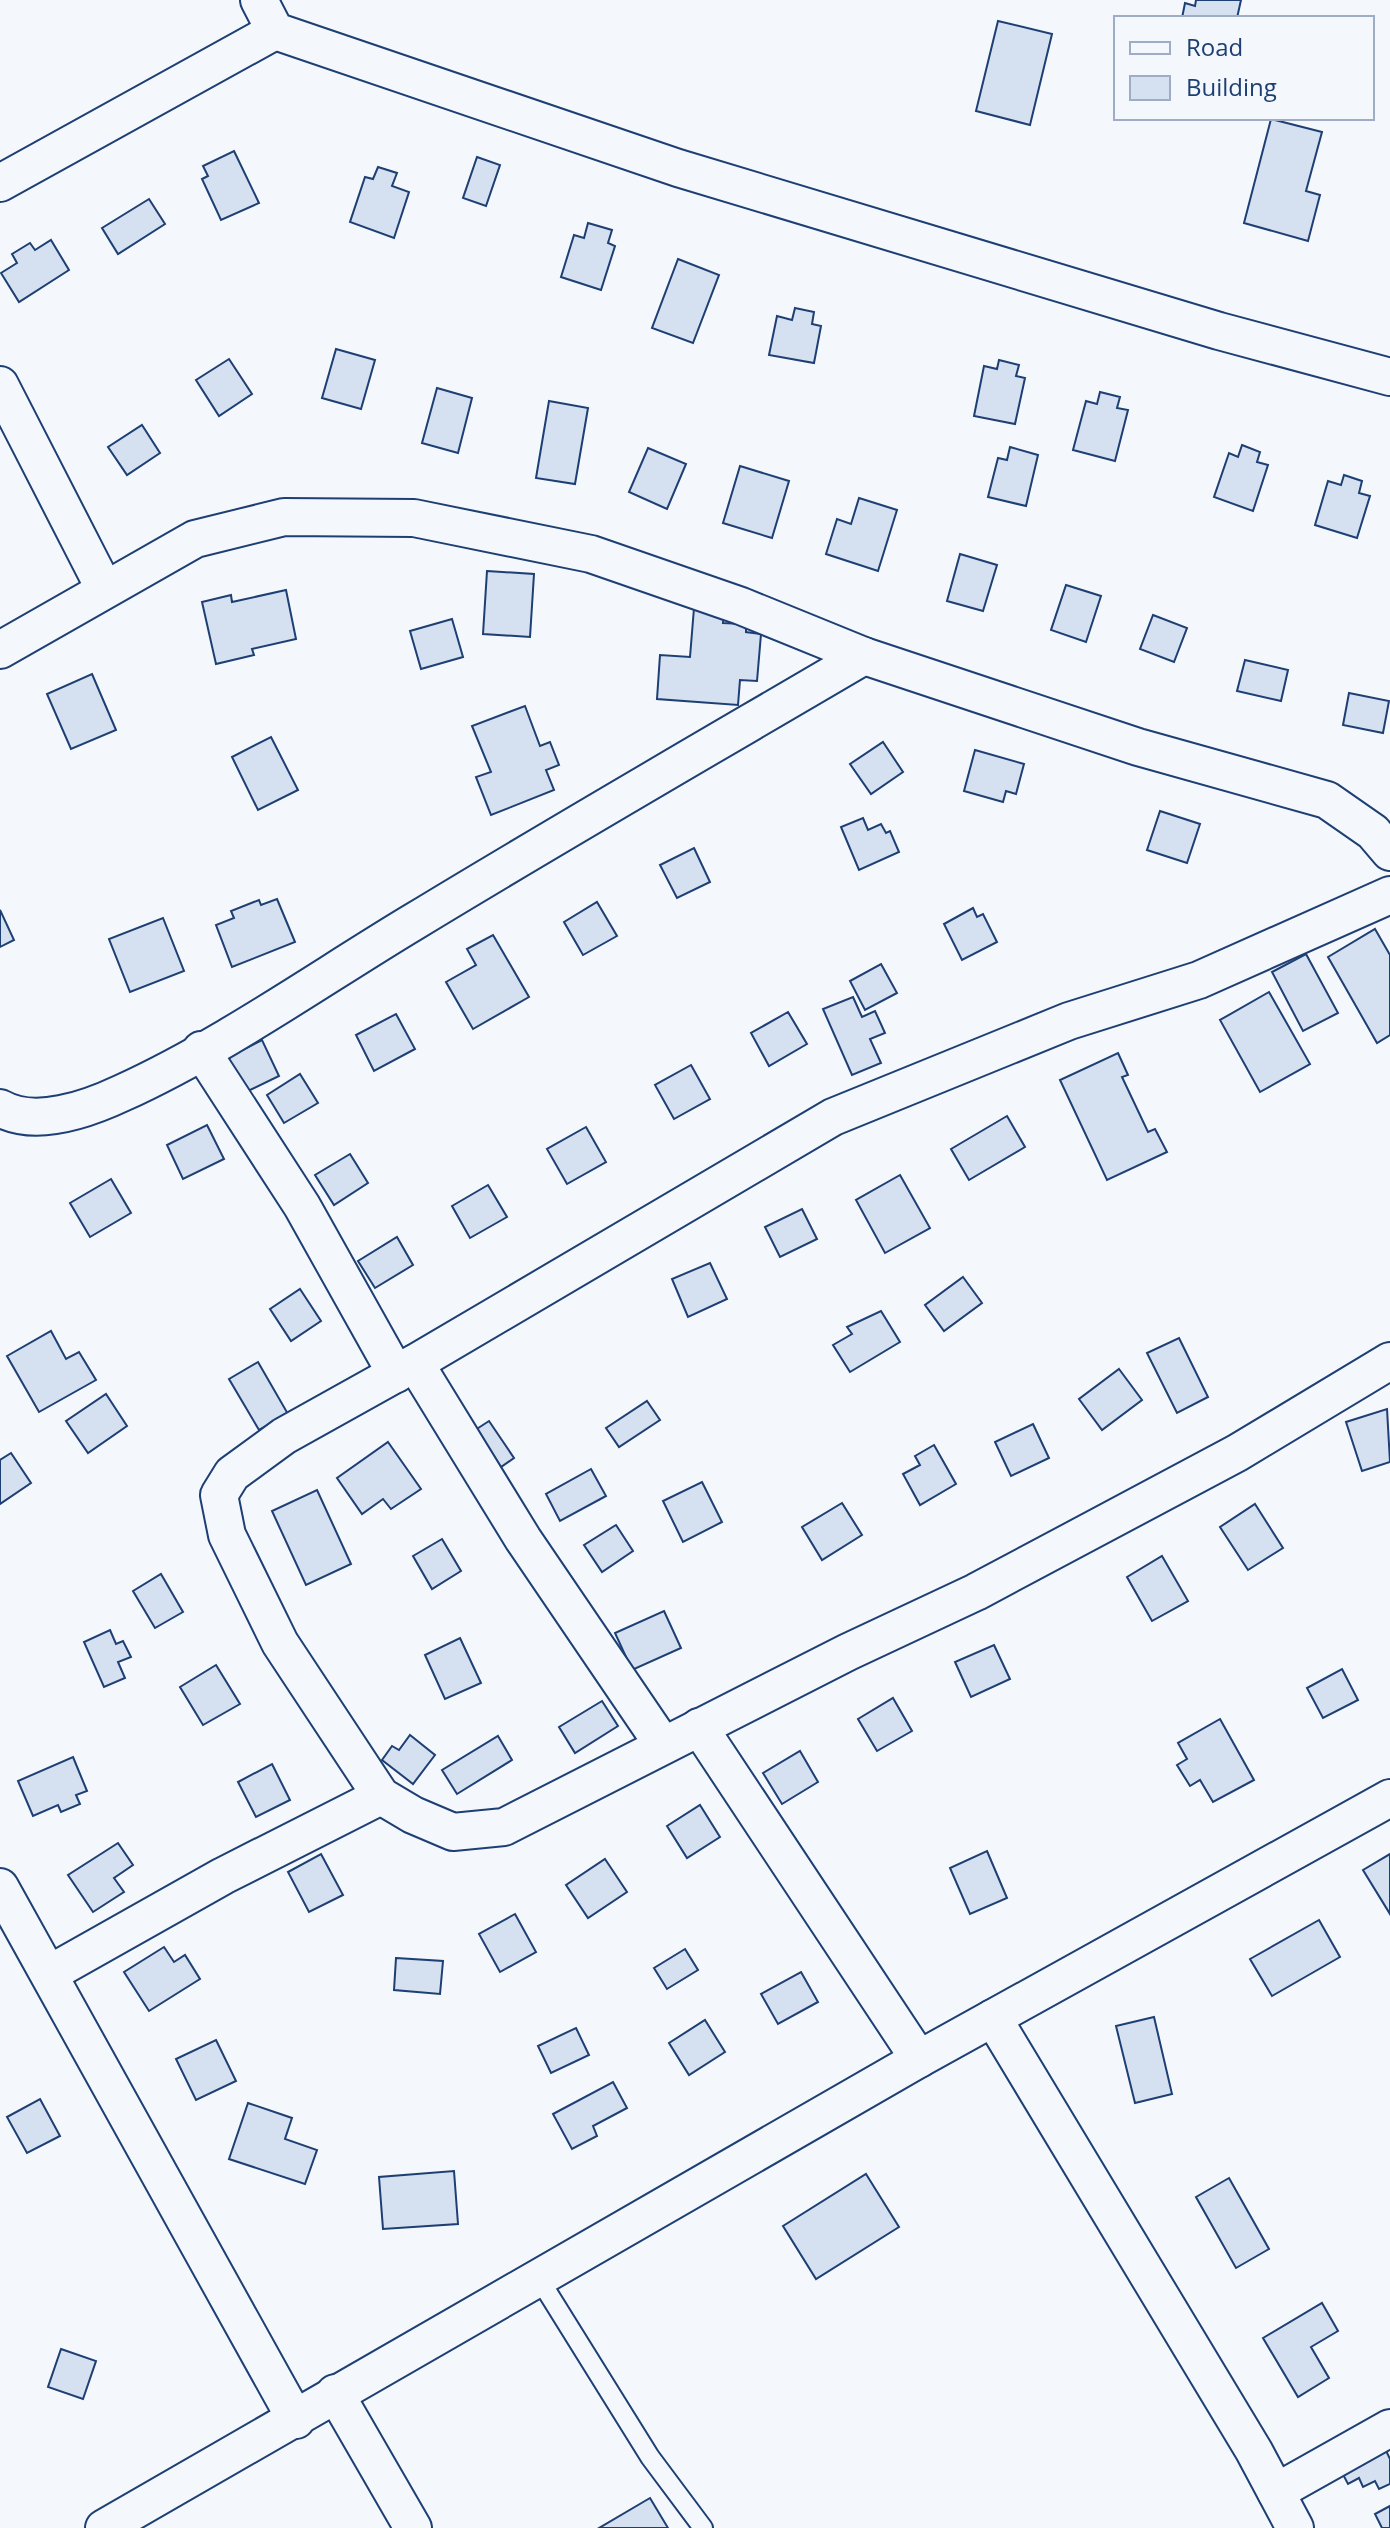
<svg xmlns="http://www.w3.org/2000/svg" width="1390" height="2528" font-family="'Open Sans',sans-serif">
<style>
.building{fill:#d5e0f0;stroke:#1d3f73;stroke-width:2}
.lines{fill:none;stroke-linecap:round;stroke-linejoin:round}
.service-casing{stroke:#1d3f73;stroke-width:22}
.minor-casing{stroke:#1d3f73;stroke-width:40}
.service{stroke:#f4f7fb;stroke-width:18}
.minor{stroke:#f4f7fb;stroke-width:36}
</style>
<rect width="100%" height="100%" fill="#f4f7fb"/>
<g class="building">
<polygon points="1196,0 1241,0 1237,18 1182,18 1185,3 1195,6"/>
<polygon points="998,21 1052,34 1030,125 976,111"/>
<polygon points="1271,119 1322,132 1306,191 1320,195 1308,241 1244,223"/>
<polygon points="234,151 259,203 221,220 202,179 208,176 203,166"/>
<polygon points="477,157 500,165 486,206 463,198"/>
<polygon points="378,167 397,173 392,186 409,192 394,238 350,222 365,177 373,179"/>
<polygon points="149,199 165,224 118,254 102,228"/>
<polygon points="588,223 612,230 608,243 615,246 601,290 561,277 574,235 584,238"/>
<polygon points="51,240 69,270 19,302 1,273 17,263 12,254 30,243 35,250"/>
<polygon points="678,259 719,275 693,343 652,328"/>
<polygon points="795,308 814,312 812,324 821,326 814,363 769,355 777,316 792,320"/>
<polygon points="336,349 375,360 361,409 322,398"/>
<polygon points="229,359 252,394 219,416 196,380"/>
<polygon points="999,360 1019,365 1016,376 1025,378 1015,424 974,416 984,366 997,369"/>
<polygon points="437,388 472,398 458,453 422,443"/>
<polygon points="1100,392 1120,397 1117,408 1128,410 1115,461 1073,450 1086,401 1097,404"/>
<polygon points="549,401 588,408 575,484 536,478"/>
<polygon points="142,425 160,453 127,475 108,447"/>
<polygon points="1242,445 1260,452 1257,462 1268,465 1253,511 1214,497 1229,453 1238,457"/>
<polygon points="1010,447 1038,455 1026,506 988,497 998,458 1007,460"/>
<polygon points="648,448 686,464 667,509 629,492"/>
<polygon points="740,466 789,481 772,538 723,523"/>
<polygon points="1344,475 1362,481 1359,493 1370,496 1357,538 1315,525 1328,481 1341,485"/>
<polygon points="859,498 897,510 878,571 826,554 837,519 851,524"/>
<polygon points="960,554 997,565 983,611 947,601"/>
<polygon points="487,571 534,574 530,637 483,634"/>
<polygon points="1066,585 1101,596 1086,642 1051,630"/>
<polygon points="286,590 296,639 252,649 254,655 216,664 202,602 231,595 232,602"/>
<polygon points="694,608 724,611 723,623 746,624 746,632 761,634 757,681 740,680 738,705 657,699 660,655 690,657"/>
<polygon points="1153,615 1187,628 1174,662 1140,649"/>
<polygon points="452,619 463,657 421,669 410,631"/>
<polygon points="1245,660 1288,670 1281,701 1237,691"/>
<polygon points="92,674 116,730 71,749 47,694"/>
<polygon points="1349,693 1389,701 1383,733 1343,725"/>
<polygon points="525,706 540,746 550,742 559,765 546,770 554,790 491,815 476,777 491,772 472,726"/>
<polygon points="271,737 298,790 258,810 232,757"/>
<polygon points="883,742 903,772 871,794 850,764"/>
<polygon points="975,750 1024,764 1016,794 1006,791 1003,802 964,791"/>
<polygon points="1160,811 1200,824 1187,863 1147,850"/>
<polygon points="863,818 868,830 881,824 886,833 890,831 899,852 859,870 841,827"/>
<polygon points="694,848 710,882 677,898 660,865"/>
<polygon points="277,899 295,942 232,967 216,925 234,918 231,911 259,900 261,905"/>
<polygon points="597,902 617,936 583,955 564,922"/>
<polygon points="973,908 977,917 983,914 997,942 962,960 944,924"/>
<polygon points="0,910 14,940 0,947"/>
<polygon points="163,918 184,971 130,992 109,939"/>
<polygon points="1375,929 1390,955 1390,1035 1377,1043 1328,957"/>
<polygon points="493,935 529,997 473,1029 446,982 476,965 467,949"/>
<polygon points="1306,954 1338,1013 1303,1031 1272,972"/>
<polygon points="881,964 897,993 865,1010 850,981"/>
<polygon points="1269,992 1310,1064 1260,1092 1220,1020"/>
<polygon points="853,997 862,1017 875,1011 885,1033 870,1039 881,1063 852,1075 823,1009"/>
<polygon points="788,1012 807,1044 769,1066 751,1033"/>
<polygon points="396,1014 415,1049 374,1071 356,1035"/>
<polygon points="237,1038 243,1050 262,1040 279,1076 240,1095 220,1056"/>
<polygon points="1118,1053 1128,1075 1122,1077 1148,1132 1155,1129 1167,1152 1107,1180 1060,1080"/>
<polygon points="691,1065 710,1099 674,1119 655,1085"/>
<polygon points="300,1074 318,1103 284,1123 267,1095"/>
<polygon points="1007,1116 1025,1147 969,1180 951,1149"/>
<polygon points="207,1125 224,1159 183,1179 167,1145"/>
<polygon points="586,1127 606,1162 567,1184 547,1149"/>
<polygon points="350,1154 368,1183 334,1205 315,1175"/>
<polygon points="900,1175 930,1228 885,1253 856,1200"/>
<polygon points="111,1179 131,1213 90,1237 70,1203"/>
<polygon points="488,1185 507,1217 470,1238 452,1206"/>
<polygon points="802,1209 817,1239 780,1257 765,1227"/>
<polygon points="397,1237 413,1265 375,1288 358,1261"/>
<polygon points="710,1263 727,1299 688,1317 672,1279"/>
<polygon points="963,1277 982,1303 944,1331 925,1305"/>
<polygon points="300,1289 321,1321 291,1341 270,1309"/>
<polygon points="881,1311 900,1342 850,1372 833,1345 852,1334 847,1327"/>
<polygon points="51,1331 66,1359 79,1352 96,1380 39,1412 7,1356"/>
<polygon points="1179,1338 1208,1397 1177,1413 1147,1353"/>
<polygon points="258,1362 288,1414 259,1430 229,1379"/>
<polygon points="1119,1369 1142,1400 1102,1430 1079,1399"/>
<polygon points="106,1394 127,1426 88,1453 66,1421"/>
<polygon points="647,1401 660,1420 619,1447 606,1428"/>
<polygon points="1387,1409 1390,1462 1362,1471 1346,1422"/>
<polygon points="489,1421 514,1458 491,1474 466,1436"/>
<polygon points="1033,1424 1049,1458 1011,1476 995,1442"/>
<polygon points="388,1442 421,1489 391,1509 383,1499 362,1514 337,1478"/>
<polygon points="934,1445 956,1484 920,1505 903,1474 920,1465 915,1456"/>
<polygon points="11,1453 31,1483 0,1504 0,1460"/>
<polygon points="591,1469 606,1496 560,1521 546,1494"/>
<polygon points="702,1482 722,1522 683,1542 663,1501"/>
<polygon points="317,1490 351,1564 306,1585 272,1511"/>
<polygon points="842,1503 862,1535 822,1560 802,1527"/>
<polygon points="1255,1504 1283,1548 1248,1570 1220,1527"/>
<polygon points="616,1525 633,1551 602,1572 584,1545"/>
<polygon points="442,1539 461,1571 432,1589 413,1556"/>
<polygon points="1162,1556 1188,1601 1152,1621 1127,1577"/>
<polygon points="161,1574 183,1612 155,1628 133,1591"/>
<polygon points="664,1611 681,1648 632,1670 615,1633"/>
<polygon points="110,1630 116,1644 123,1641 131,1657 118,1662 125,1678 104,1687 84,1642"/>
<polygon points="460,1638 481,1683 445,1699 425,1655"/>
<polygon points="994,1645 1010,1679 971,1697 955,1662"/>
<polygon points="216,1665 240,1704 203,1725 180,1687"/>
<polygon points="1342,1669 1358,1700 1323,1718 1307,1688"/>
<polygon points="893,1698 912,1731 877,1751 858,1719"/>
<polygon points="602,1701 618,1726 575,1753 559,1727"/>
<polygon points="1220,1719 1254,1780 1213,1802 1200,1780 1190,1786 1177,1765 1187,1759 1178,1743"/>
<polygon points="410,1735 435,1755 413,1784 382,1760 392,1746 399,1750"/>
<polygon points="498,1736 512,1760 457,1794 442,1770"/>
<polygon points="800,1751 818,1782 782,1804 763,1773"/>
<polygon points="73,1757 87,1791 76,1795 80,1804 61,1812 58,1805 33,1816 18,1781"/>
<polygon points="272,1764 290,1800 256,1817 238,1782"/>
<polygon points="700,1805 720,1837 687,1858 667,1826"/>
<polygon points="118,1843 133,1865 114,1878 124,1892 93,1912 68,1875"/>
<polygon points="987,1851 1007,1898 970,1914 950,1868"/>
<polygon points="321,1854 343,1895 309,1912 288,1872"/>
<polygon points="1390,1854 1390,1914 1363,1870"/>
<polygon points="605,1859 627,1892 588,1918 566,1885"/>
<polygon points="515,1914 536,1952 500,1972 479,1934"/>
<polygon points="1319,1920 1340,1957 1272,1996 1250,1959"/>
<polygon points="164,1947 174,1962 185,1955 200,1979 149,2011 124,1972"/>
<polygon points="685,1949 698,1970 667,1989 654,1968"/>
<polygon points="396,1958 443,1961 440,1994 394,1990"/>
<polygon points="801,1972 818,2002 778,2024 761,1994"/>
<polygon points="1154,2017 1172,2094 1135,2103 1116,2026"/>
<polygon points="705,2020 725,2052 689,2075 669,2043"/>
<polygon points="576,2028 589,2055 551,2073 538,2046"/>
<polygon points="216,2040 236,2081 196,2100 176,2059"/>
<polygon points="613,2082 627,2108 593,2126 597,2136 572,2149 553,2114"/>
<polygon points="40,2099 60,2136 27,2153 7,2117"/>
<polygon points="248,2103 292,2118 285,2139 317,2150 305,2184 229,2159"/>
<polygon points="454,2171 458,2224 383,2229 379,2177"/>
<polygon points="866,2174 899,2227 816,2279 783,2226"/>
<polygon points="1229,2178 1269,2249 1236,2268 1196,2197"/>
<polygon points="1322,2303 1338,2331 1311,2347 1329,2378 1298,2397 1263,2338"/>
<polygon points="61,2349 96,2361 83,2399 48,2387"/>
<polygon points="1382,2442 1390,2459 1390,2484 1379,2489 1375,2481 1363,2487 1359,2478 1348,2484 1338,2465"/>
<polygon points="650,2498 668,2528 599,2528"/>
<polygon points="1390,2506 1390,2528 1382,2528 1375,2514"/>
</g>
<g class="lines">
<defs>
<polyline id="service" points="538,2277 650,2457 703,2528"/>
<g id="minor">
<polyline points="259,0 275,31 678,168 1219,331 1390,377"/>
<polyline points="0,183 275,31"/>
<polyline points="0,385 104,588"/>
<polyline points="0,650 195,539 284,517 414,518 591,554 741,606 864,656 1138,747 1327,800 1373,832 1390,852"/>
<polyline points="1390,895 1199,980 1069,1021 833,1117 415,1363 284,1436 232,1474 219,1495 227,1535 280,1643 381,1796 413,1815 453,1832 504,1827 848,1652 976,1592 1237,1453 1390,1361"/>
<polyline points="201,1050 302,1206 396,1374"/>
<path d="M0,1108C35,1128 88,1109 122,1093C223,1047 320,978 415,921C563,831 714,744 864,656"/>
<polyline points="415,1363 523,1539 663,1745"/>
<polyline points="699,1727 919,2059"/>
<polyline points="0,1887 296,2420"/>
<polyline points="49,1974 223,1876 381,1796"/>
<polyline points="993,2018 1254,2451 1295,2528"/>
<polyline points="335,2393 413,2528"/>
<polyline points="1276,2492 1390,2428"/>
<polyline points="104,2528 919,2059 1390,1798"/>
</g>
</defs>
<use href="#service" class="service-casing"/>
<use href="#minor" class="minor-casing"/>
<use href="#service" class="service"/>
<use href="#minor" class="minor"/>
</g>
<rect x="1114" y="16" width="260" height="104" fill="#f4f7fb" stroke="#9eadc5" stroke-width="2"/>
<rect x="1130" y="42" width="40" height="12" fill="#f4f7fb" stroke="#9eadc5" stroke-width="2"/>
<text x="1186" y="56" font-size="24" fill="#1d3f73">Road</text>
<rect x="1130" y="76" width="40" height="24" fill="#d5e0f0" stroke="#9eadc5" stroke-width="2"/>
<text x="1186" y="96" font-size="24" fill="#1d3f73">Building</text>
</svg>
